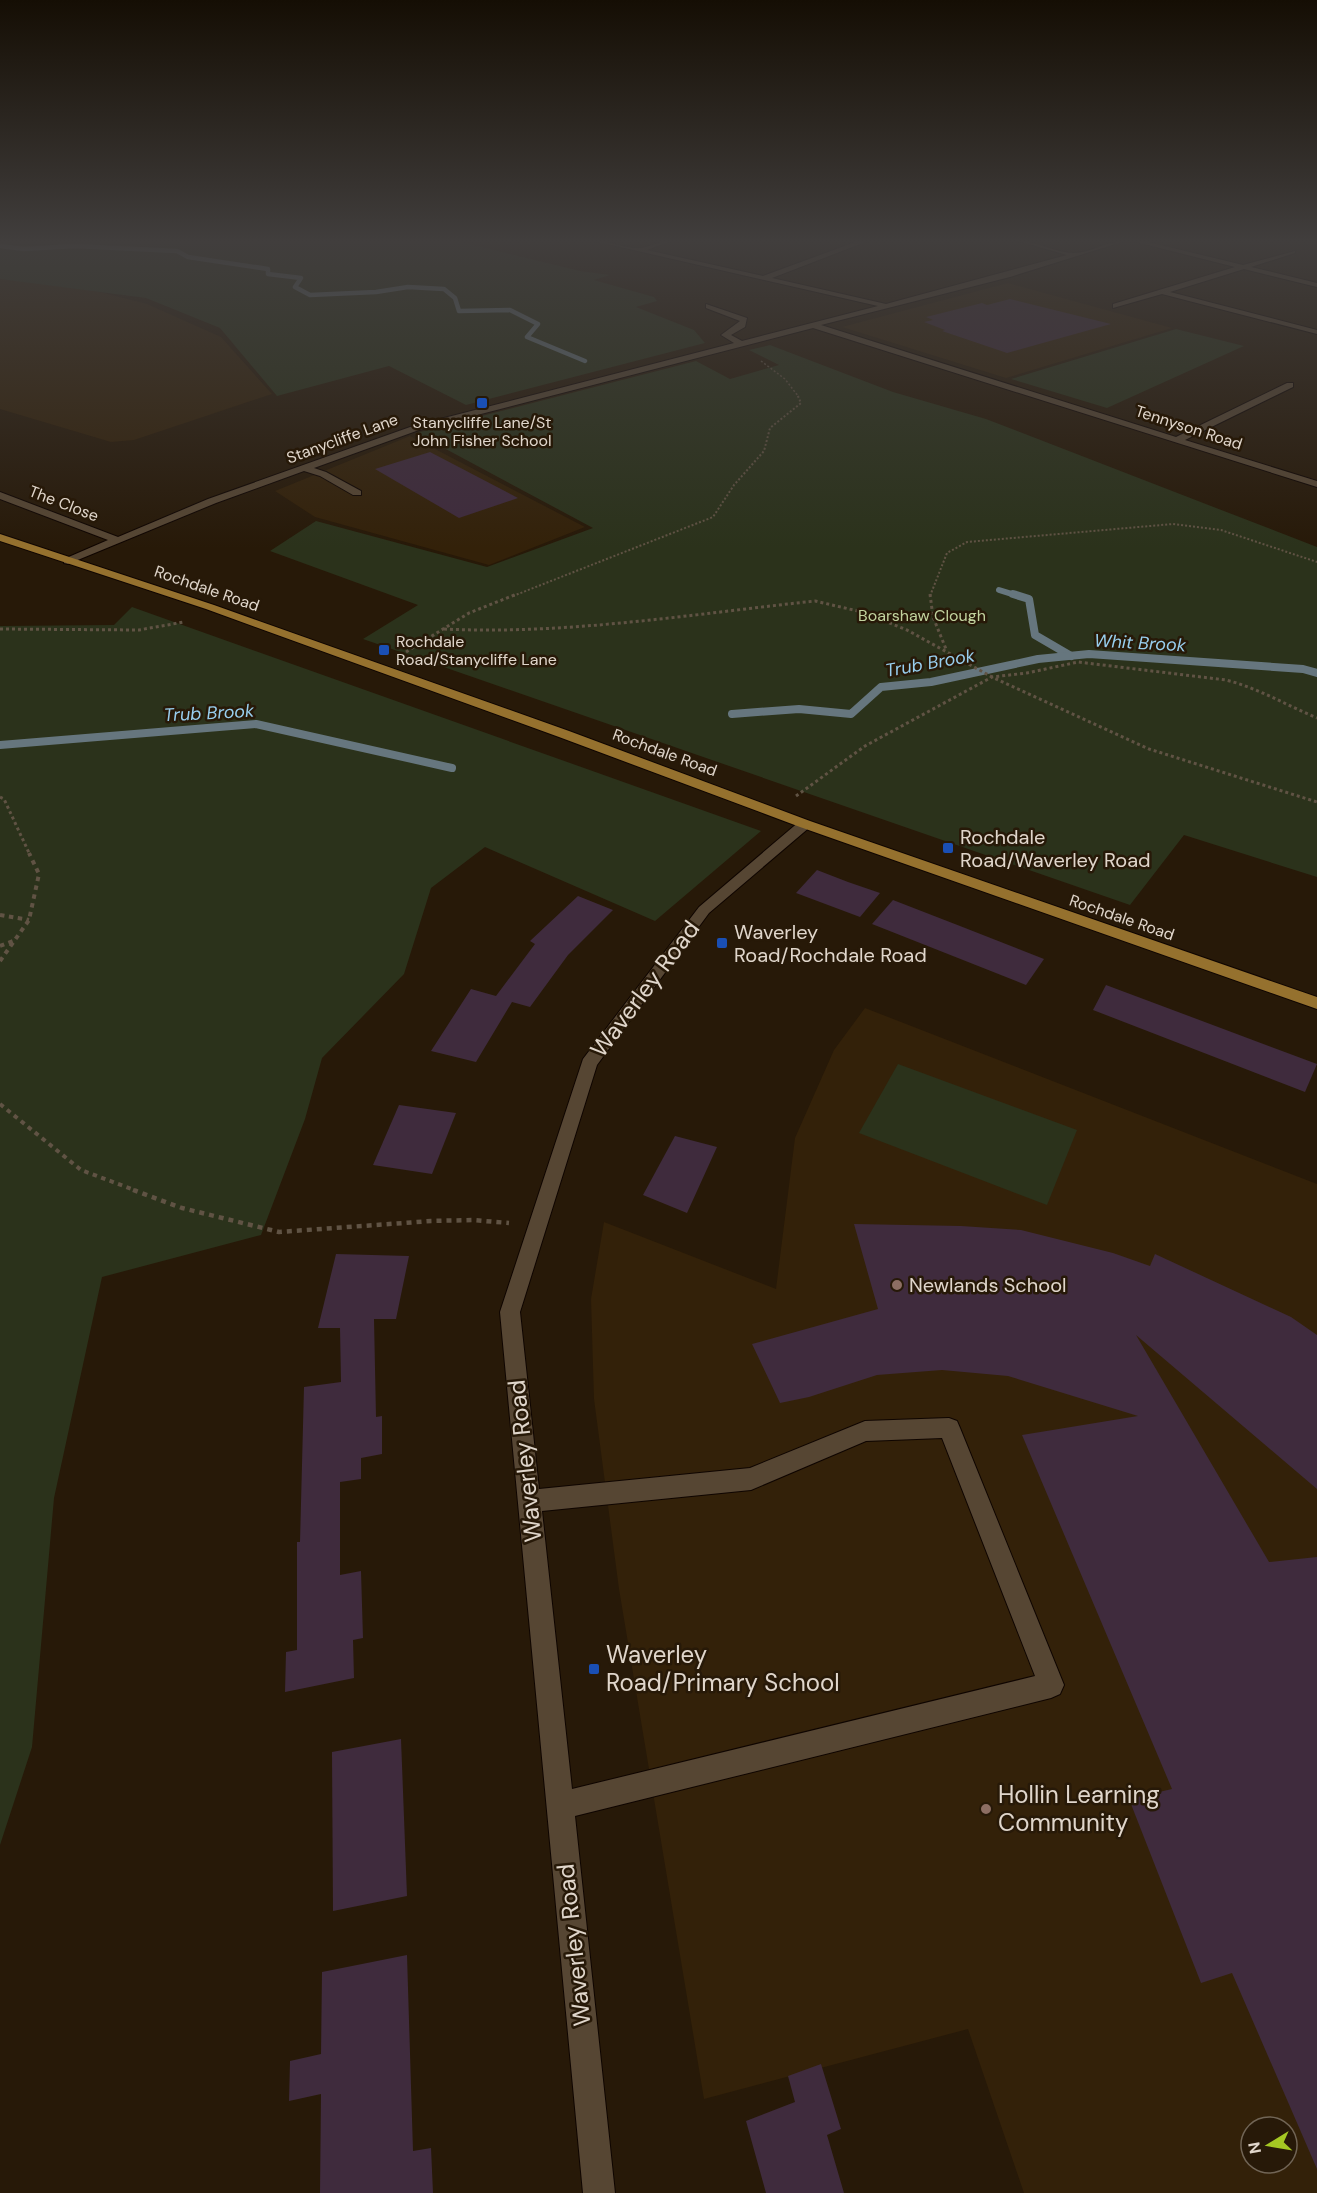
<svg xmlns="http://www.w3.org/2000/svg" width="1317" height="2193" font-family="'DM Sans',sans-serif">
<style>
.built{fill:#332109;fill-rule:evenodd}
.green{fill:#2b321b}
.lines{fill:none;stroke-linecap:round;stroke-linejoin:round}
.stream-far2{stroke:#66767e;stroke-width:4.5}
.stream-far1{stroke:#66767e;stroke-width:6}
.stream{stroke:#66767e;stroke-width:8}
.building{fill:#3f2b3d}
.minor-casing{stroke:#0f0500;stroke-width:2}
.major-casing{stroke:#0f0500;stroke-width:2}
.path-far4{stroke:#605344;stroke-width:1.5;stroke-dasharray:2 2;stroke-linecap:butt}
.path-far3{stroke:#605344;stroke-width:2;stroke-dasharray:2 2;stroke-linecap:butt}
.path-far2{stroke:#605344;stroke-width:3;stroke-dasharray:3 3;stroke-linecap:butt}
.path-far1{stroke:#605344;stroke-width:4;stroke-dasharray:4.5 4.5;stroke-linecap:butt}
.path{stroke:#605344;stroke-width:4.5;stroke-dasharray:5 5;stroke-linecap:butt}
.minor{fill:#564633;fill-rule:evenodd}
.major{fill:#95712e;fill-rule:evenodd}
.transit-dot{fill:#1a4fb4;stroke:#271908;stroke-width:2}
.education-dot{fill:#8d6e63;stroke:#271908;stroke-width:2}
.labels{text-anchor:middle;stroke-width:5;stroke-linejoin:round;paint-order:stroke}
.far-poi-label{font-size:16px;fill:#e0d6cb;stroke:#271908}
.far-street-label{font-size:16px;fill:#e0d6cb;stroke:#271908}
.far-park-label{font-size:16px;fill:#c2d39f;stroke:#271908}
.far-water-label{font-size:18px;font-style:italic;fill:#98ceee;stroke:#271908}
.poi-label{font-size:20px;fill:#e0d6cb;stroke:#271908;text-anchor:start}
.near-street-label{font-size:24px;fill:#e0d6cb;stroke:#271908}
.near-poi-label{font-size:24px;fill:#e0d6cb;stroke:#271908;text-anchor:start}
</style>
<rect width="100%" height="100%" fill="#271908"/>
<g class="built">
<polygon points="0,279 72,285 147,304 221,337 272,394 134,440 111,442 0,409"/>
<polygon points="1008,283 1172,328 1006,378 842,327"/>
<polygon points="410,436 585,527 489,565 315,517 275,491"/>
<path d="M865,1008L1317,1184V2193H1024L968,2029L704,2099L619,1589L594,1399L591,1299L604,1222L776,1289L795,1138L834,1050ZM1251,2127H1287V2163H1251Z"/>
</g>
<g class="green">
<polygon points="0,241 457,241 580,271 610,275 594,280 654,297 657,301 636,307 694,330 705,343 466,405 389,366 277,396 220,328 146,298 0,279"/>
<polygon points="1176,329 1244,346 1107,408 1011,379"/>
<polygon points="770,345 893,392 986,419 1317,547 1317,877 1184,835 1130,905 363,639 418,605 270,551 316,521 487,567 593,528 416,433 696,361 730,379 779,365 749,350"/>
<polygon points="132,607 761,831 655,921 485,847 431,888 404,974 322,1058 305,1119 261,1235 102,1277 54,1498 32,1747 0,1845 0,626 114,625"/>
<polygon points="898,1064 1077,1130 1047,1205 859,1133"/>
</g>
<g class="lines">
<polyline class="stream-far2" points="0,246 24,249 74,246 177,251 188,257 268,269 268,274 301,278 295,287 310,295 376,292 408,287 444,289 455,298 459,311 510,310 538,324 527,337 585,361"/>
<polyline class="stream-far1" points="999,590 1018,596"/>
<g class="stream">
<polyline points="1013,594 1029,599 1035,635 1071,656"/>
<polyline points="732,714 799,709 851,714 881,687 931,682 1038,659 1089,654 1303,669 1317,673"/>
<polyline points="0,745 256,724 452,768"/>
</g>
</g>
<g class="building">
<polygon points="1010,299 1111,324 1007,353 942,331 945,330 924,322 933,320 926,317 982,303 987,305"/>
<polygon points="430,452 518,498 459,518 375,469"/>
<polygon points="817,870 848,882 880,893 860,917 796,893"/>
<polygon points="578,896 613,910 568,955 530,1007 512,1002 476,1062 431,1051 471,989 496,996 535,944 530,941"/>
<polygon points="893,900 960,926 1044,959 1026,985 872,924"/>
<polygon points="1106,985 1317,1064 1305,1092 1093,1010"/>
<polygon points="399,1105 456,1113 432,1174 373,1165"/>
<polygon points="675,1136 717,1147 687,1213 643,1195"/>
<polygon points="854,1224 961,1226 1021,1230 1113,1253 1150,1266 1155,1254 1291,1317 1317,1335 1317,1489 1136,1335 1269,1562 1317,1557 1317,2169 1232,1973 1201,1983 1129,1799 1172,1789 1022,1435 1138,1416 1008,1376 942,1370 877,1375 809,1397 780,1403 752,1344 878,1309"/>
<polygon points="336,1254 409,1256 396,1319 374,1319 376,1417 382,1416 382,1454 361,1458 361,1479 340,1482 340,1575 361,1571 363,1638 353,1640 354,1678 285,1692 286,1652 297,1650 297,1542 300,1542 304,1387 341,1382 340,1328 318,1328"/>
<polygon points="401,1739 407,1896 333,1911 332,1752"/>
<polygon points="407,1955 413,2151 431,2148 433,2193 320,2193 321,2094 289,2101 290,2061 321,2054 322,1972"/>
<polygon points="821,2064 841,2129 827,2135 844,2193 766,2193 746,2121 795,2102 788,2076"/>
</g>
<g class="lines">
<defs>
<g id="minor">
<path d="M594,241C609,241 623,248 638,248C649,248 659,241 671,241L647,250L763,276L858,241H868L772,278L886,304L1067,255L1018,241C1037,241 1056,253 1074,253C1090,253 1107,241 1125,241L1010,277L821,325L1176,437L1287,383H1293V387L1185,440L1317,481V487L813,328L419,430L314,468L326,472L361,491V495H353L320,476L304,471L216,503L68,564L64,563V559L108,540L0,499V492L118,537L208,499L413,426L734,343L721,335L740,321L706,308V304L747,318L745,327L731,335L742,341L878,306Z"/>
<polygon points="1132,241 1144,241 1243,265 1295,251 1295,253 1251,267 1317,283 1317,287 1244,269 1170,292 1317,330 1317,334 1162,294 1113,308 1113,304 1235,267"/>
<path d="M805,820L812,824L810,827L709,913L597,1065L520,1312L539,1489L750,1468L865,1421L949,1418L957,1421L960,1428L1064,1685L1060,1694L1051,1698L575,1816L615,2193H583L500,1312L583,1059L699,907L800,821ZM942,1438L1035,1676L572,1789L542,1511L751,1490L866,1441Z"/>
</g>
<polygon id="major" points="0,534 214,605 569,731 810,821 1317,997 1317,1009 800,827 559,737 206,609 0,541"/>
</defs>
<use href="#minor" class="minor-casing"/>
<use href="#major" class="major-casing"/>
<polyline class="path-far4" points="761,361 785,379 798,396"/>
<g class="path-far3">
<polyline points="513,596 713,517 734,485 764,451 770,428 801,403 797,394"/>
<polyline points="930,596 947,553 967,542 1173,524 1221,530 1317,562"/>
</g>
<g class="path-far2">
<polyline points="930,594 933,617 946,649"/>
<polyline points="0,629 139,630 184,622"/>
<path d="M444,629C567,635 693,614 815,601L862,612L907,630L992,677L1149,749L1317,802"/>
<polyline points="406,652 469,613 517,594"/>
<path d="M796,796L865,746L992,677L1027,673L1078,662L1226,680C1258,688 1286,705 1317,718"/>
<polyline points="0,797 4,799 30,855"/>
</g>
<g class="path-far1">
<polyline points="0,915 29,920"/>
<polyline points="0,946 13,941"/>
<polyline points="0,961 29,920 39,874 29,853"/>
<polyline points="0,1104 81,1170 137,1191"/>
</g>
<polyline class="path" points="133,1190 182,1208 279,1232 431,1221 472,1220 509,1223"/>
<use href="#minor" class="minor"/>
<use href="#major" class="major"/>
</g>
<linearGradient id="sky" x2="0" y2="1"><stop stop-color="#150e04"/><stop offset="0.44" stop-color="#413e3d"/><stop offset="1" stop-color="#413e3d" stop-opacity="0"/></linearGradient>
<rect width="1317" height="548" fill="url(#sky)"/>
<g class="transit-dot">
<rect x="476" y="397" width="12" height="12" rx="3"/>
<rect x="378" y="644" width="12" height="12" rx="3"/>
<rect x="942" y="842" width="12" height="12" rx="3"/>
<rect x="716" y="937" width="12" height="12" rx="3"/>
<rect x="588" y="1663" width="12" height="12" rx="3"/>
</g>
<g class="education-dot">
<circle cx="897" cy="1285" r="6"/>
<circle cx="986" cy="1809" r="6"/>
</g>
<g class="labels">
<g class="far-poi-label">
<text x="482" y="428">Stanycliffe Lane/St<tspan x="482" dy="18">John Fisher School</tspan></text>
<text x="396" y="647" text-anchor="start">Rochdale<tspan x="396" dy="18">Road/Stanycliffe Lane</tspan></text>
</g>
<g class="far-street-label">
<text transform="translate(1189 427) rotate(18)" y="6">Tennyson Road</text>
<text transform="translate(342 438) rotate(-20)" y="6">Stanycliffe Lane</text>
<text transform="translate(64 503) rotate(21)" y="6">The Close</text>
<text transform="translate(207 588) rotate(19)" y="6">Rochdale Road</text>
<text transform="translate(665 752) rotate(20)" y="6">Rochdale Road</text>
<text transform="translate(1122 917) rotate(19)" y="6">Rochdale Road</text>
</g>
<g class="far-park-label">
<text x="922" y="621">Boarshaw Clough</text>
</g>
<g class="far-water-label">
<text transform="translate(1140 643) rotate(3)" y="6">Whit Brook</text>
<text transform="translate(930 663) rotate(-10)" y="6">Trub Brook</text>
<text transform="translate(209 713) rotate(-3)" y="6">Trub Brook</text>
</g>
<g class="poi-label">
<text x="960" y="844">Rochdale<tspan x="960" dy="23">Road/Waverley Road</tspan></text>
<text x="734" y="939">Waverley<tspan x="734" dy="23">Road/Rochdale Road</tspan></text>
<text x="909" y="1292">Newlands School</text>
</g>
<g class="near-street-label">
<text transform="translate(645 989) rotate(-53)" y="8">Waverley Road</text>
<text transform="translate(525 1461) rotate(-96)" y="8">Waverley Road</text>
<text transform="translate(574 1945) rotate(-96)" y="8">Waverley Road</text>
</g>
<g class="near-poi-label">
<text x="606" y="1663">Waverley<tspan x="606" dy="28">Road/Primary School</tspan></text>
<text x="998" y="1803">Hollin Learning<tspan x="998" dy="28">Community</tspan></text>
</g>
</g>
<g transform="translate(1269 2145) rotate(259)"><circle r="28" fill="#271908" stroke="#716556" stroke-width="1.5"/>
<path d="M0-4.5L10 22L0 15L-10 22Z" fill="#a5c823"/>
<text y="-9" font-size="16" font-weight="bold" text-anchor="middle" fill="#e0d6cb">N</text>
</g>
</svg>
